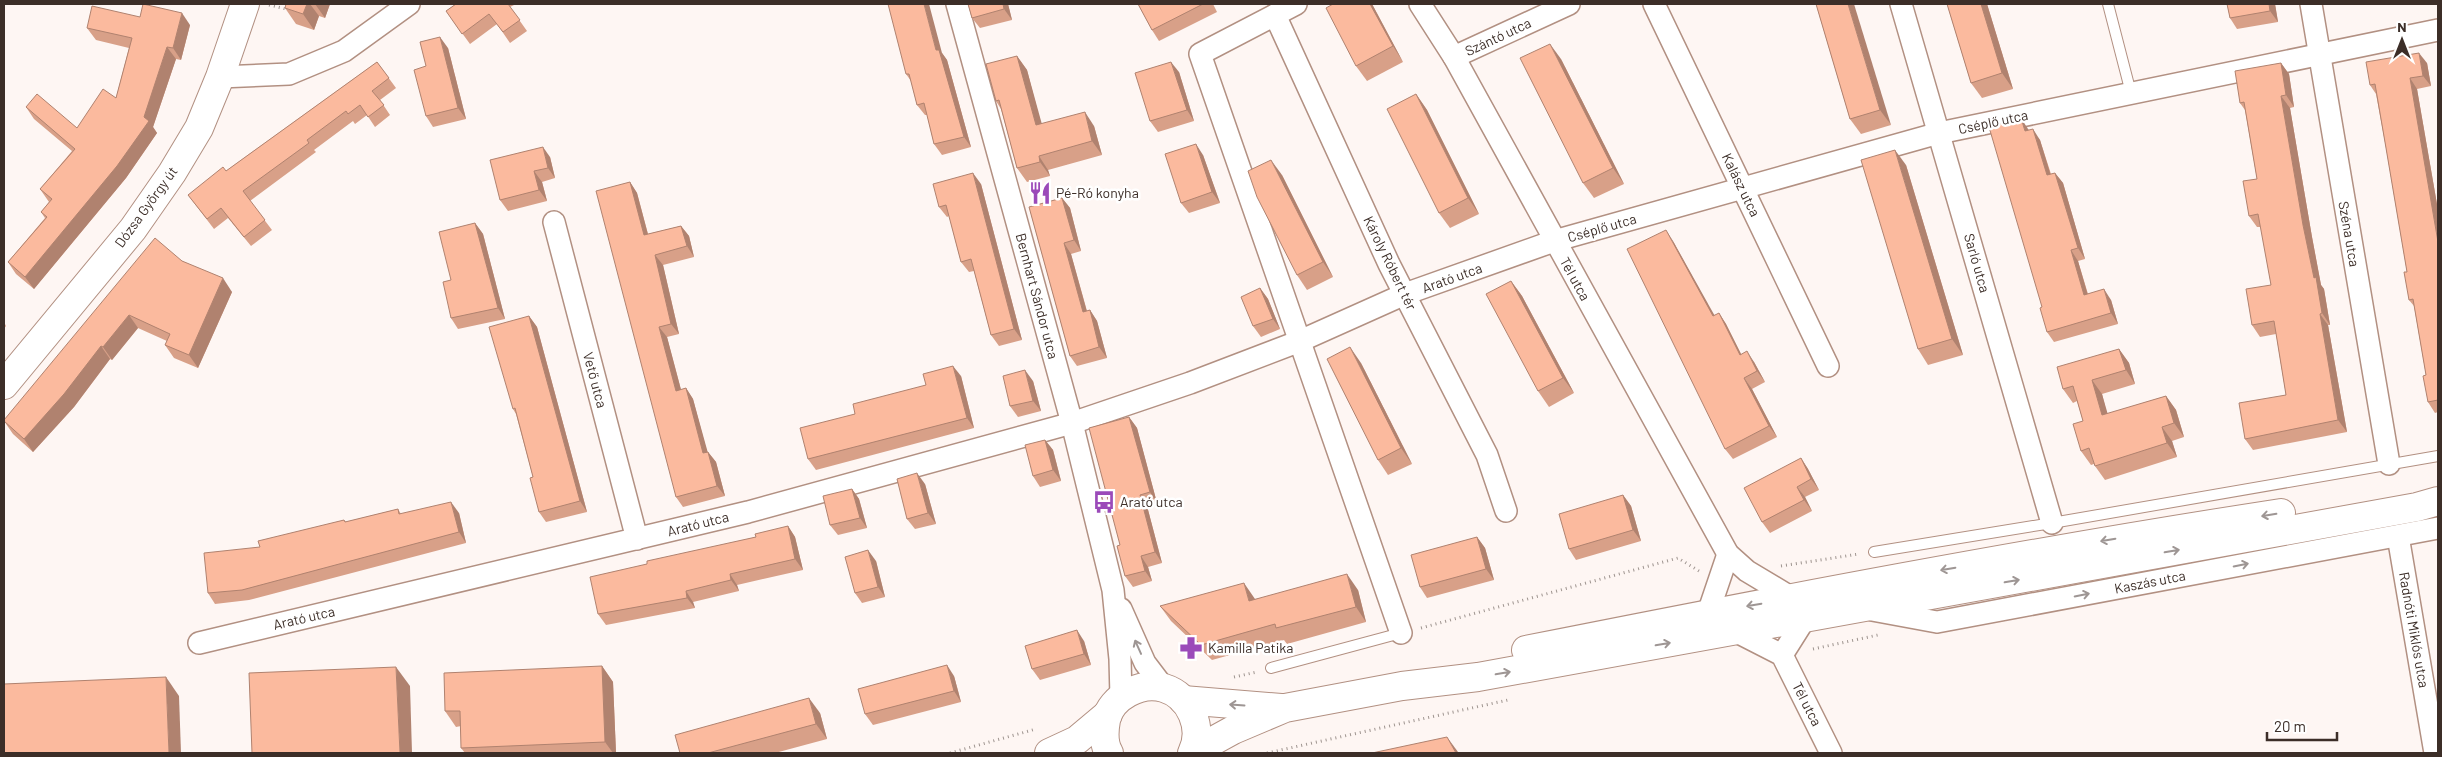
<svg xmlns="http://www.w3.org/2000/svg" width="2442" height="757" font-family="Barlow,sans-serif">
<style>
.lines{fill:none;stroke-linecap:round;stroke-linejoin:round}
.lane-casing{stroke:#b29082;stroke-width:12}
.street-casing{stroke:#b29082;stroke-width:24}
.primary-casing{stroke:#b29082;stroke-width:30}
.path{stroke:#9e948f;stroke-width:3;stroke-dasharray:1 4;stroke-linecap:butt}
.lane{stroke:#fff;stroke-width:10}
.street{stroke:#fff;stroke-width:21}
.primary{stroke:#fff;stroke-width:28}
.wall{fill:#d8a088}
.shaded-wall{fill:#b0826f}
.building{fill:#fbba9e;stroke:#b0826f}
.oneway{stroke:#9e9694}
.labels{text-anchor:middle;stroke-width:5;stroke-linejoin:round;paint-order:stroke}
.street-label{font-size:14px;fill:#3c2e28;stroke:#fff}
.poi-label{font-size:14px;fill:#3c2e28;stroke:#fff;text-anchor:start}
</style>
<rect width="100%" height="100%" fill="#fef6f3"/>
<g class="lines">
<defs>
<g id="lane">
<polyline points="2108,4 2131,93"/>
<polyline points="1874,552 2052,523 2438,456"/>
<polyline points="1271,668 1401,633"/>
</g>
<g id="street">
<polyline points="957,4 1072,423 1113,590 1120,659 1121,697"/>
<polyline points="1296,4 1200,54 1401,633"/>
<polyline points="1420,4 1454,57 1728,554 1747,571 1792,598"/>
<polyline points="1654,4 1828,366"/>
<polyline points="1901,4 2052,523"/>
<polyline points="2311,4 2389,464"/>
<polyline points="1275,15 1389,264 1487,455 1506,511"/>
<polyline points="1454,57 1569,4"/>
<polyline points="220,77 289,74 344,51 409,4"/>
<polyline points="554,222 637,539"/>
<polyline points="2398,536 2435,753"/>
<polyline points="1121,609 1145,663 1164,688"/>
<polyline points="1872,610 1937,622 2438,528"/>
<polyline points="1708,613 1728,554"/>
<polyline points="1735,631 1782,655 1831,753"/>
<polyline points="199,643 748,512 1072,423 1190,383 1300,341 1405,294 1554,241 1939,133 2438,30"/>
<polyline points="1782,655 1806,617"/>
</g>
<g id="primary">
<polyline points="4,385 133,229 172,173 199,128 220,77 245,4"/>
<path d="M1526,650C1777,600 2028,552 2281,513"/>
<polyline points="1183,700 1281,708"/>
<polyline points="1193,752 1233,730 1285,708 1402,686 1478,677 2417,507 2438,501"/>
<polyline points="1049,753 1077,740 1108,714"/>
<path d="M1109,753C1103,743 1104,731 1106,720C1111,697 1141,681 1164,688C1191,696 1204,729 1192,753"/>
</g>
</defs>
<use href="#lane" class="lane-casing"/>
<use href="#street" class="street-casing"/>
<use href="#primary" class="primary-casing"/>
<g class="path">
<polyline points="269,5 286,9"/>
<polyline points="1781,566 1859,554"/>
<polyline points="1421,628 1678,558 1699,571"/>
<polyline points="1813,649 1878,635"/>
<polyline points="1234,677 1257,672"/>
<polyline points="950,753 1036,729"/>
<polyline points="1267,753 1508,700"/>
</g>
<use href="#lane" class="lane"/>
<use href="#street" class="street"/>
<use href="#primary" class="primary"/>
</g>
<g class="wall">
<polygon points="286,4 330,4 325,18 319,16 314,30 296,24 285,8"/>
<polygon points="456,4 516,4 510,7 527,31 510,43 497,24 470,44 446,11"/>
<polygon points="1008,4 1012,20 980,28 972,18"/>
<polygon points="1138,4 1213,4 1217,12 1159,41 1152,30"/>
<polygon points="1372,4 1403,62 1367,81 1356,66"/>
<polygon points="1816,4 1891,125 1861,134 1850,119"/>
<polygon points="1947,4 1987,4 2013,89 1982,98 1971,83"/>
<polygon points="2227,4 2275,4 2278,22 2237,29 2230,18"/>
<polygon points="190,25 181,60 176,59 153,127 157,133 126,178 34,289 16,274 8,262 45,218 41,212 49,202 40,189 72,151 34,119 26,107 77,128 116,98 129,48 96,40 87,28"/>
<polygon points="448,48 466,119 433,127 426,116"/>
<polygon points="942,53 947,60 971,147 942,155 934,144 927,115 925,115 917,105 911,81 906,74"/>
<polygon points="1017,56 1027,70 1041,124 1094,126 1102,155 1048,170 1050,176 1027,182 1017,168 1001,109 996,101"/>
<polygon points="1561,59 1624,184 1594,198 1583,183"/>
<polygon points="377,62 396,88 380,100 390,115 375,127 367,115 355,124 353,121 314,150 316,152 250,201 272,230 251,246 228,218 214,229 188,195 226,171"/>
<polygon points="2281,63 2289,74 2294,107 2290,108 2312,237 2321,285 2324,289 2330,325 2328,325 2347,432 2253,450 2245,439 2286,395 2276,334 2260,337 2252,325 2271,285 2261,227 2257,227 2249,216 2257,179 2245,110 2240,103"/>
<polygon points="2427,63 2431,86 2417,89 2438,210 2438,412 2435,413 2428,402 2426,375 2414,306 2409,300 2407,272 2386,148 2376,94 2370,85"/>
<polygon points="1179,72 1194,121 1158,132 1150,121"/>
<polygon points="1416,94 1427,110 1479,214 1450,228 1439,213"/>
<polygon points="2028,129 2029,130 2040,140 2051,174 2055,173 2063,183 2085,259 2078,261 2088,294 2111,300 2118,324 2054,342 2047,332 2042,307"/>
<polygon points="1203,155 1220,203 1189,213 1181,203"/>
<polygon points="550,157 555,178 542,182 547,201 508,211 500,200"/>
<polygon points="1906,165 1963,355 1928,365 1918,349"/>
<polygon points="1282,175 1333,277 1307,290 1297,275"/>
<polygon points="630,182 637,193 648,234 681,226 689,236 694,257 663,265 679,334 667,337 681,390 686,388 693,399 707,452 708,452 716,462 725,496 683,507 676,497"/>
<polygon points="981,184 1022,340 999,346 991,335 974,271 969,272 961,262 949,216 947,217 939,207"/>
<polygon points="1062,198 1070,208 1081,251 1071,254 1087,311 1090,310 1097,321 1107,358 1077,366 1070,356 1029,207"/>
<polygon points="475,223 483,234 505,319 458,329 451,318 451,280"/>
<polygon points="1673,241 1714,316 1719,313 1726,324 1741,354 1754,362 1765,382 1752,389 1777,437 1733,459 1725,449"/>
<polygon points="182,261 232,292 198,368 174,358 165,345 167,341 138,328 112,360 110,359 74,407 33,452 13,434 4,421"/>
<polygon points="1511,281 1522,296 1574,393 1549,407 1538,391"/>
<polygon points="1260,288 1268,299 1280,329 1261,337 1253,326"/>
<polygon points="529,316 537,327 587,512 546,522 539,512 533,477 516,414 513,409"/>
<polygon points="4,322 6,326 4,329"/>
<polygon points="2119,349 2129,363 2135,384 2102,394 2107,414 2166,396 2176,410 2184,437 2172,441 2177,457 2105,480 2095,466 2094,464 2091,465 2081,451 2083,421 2077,401 2073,403 2063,389"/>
<polygon points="1361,363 1412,464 1388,475 1378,460"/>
<polygon points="961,376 974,428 816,470 808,459 855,414"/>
<polygon points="1033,381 1041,411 1018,417 1010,406"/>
<polygon points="1129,417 1137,428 1157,503 1147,506 1162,563 1148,567 1152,581 1133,587 1125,576 1120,545"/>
<polygon points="1045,440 1053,450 1061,481 1040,487 1033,476"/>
<polygon points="1801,458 1808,469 1819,490 1805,497 1812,511 1770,533 1762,522"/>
<polygon points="925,484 936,524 915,529 907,519"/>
<polygon points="852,489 859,499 867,528 838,535 830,525"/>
<polygon points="1623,495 1631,506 1641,541 1576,560 1569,549"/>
<polygon points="398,509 401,514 459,513 466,543 249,600 215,604 208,593 260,547 344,520 346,522"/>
<polygon points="788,526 795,537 803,570 737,585 739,591 693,602 695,608 606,625 598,614 647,564 756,537"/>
<polygon points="1477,537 1485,548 1494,580 1427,598 1420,587"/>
<polygon points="876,561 885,597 862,603 855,593"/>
<polygon points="1358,590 1366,622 1287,644 1284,640 1212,660 1171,621 1160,606 1255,599"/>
<polygon points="1084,641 1091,665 1040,680 1032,669"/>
<polygon points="602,666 613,682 616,753 465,753 461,748 461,726 456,727 445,711"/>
<polygon points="954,676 961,702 873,725 865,714"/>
<polygon points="820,713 827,739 775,753 680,753"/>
</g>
<g class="shaded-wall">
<polygon points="307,4 310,4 319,16 314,30 303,14"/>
<polygon points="315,4 330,4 325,18"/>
<polygon points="924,4 929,4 942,53 947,60 971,147 964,137 936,50"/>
<polygon points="1003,4 1008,4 1012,20 1004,9"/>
<polygon points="1370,4 1372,4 1403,62 1393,46"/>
<polygon points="1848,4 1854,4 1891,125 1880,110"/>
<polygon points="1981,4 1987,4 2013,89 2002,73"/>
<polygon points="2269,4 2275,4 2278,22 2270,11"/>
<polygon points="182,13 190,25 181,60 173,48"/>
<polygon points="440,37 448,48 466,119 458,108"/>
<polygon points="1550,44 1561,59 1624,184 1613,168"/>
<polygon points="167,47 176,59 153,127 157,133 126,178 34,289 25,277 144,117"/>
<polygon points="2419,53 2427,63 2431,86 2423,76"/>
<polygon points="1017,56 1027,70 1046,139 1036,125"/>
<polygon points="1171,62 1179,72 1194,121 1187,110"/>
<polygon points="2281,63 2289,74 2294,107 2286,95"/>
<polygon points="2410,78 2417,89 2438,210 2438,242"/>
<polygon points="1416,94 1427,110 1479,214 1468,198"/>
<polygon points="2281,96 2290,108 2312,237 2321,285 2324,289 2330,325 2322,313 2314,278 2303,225"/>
<polygon points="1085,112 1094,126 1102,155 1092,141"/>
<polygon points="2021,118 2028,129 2032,142 2025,131"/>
<polygon points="2033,129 2040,140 2054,186 2047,175"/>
<polygon points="1196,144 1203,155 1220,203 1212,192"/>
<polygon points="543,147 550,157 555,178 548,168"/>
<polygon points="1895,150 1906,165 1963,355 1952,339"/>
<polygon points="1039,156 1048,170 1050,176 1040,162"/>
<polygon points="1271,160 1282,175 1333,277 1323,262"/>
<polygon points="534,171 542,182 547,201 539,190"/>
<polygon points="973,173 981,184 1022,340 1014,329"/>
<polygon points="2055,173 2063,183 2085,259 2078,248"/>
<polygon points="630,182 637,193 651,246 644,235"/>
<polygon points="1062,198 1070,208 1081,251 1074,240"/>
<polygon points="475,223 483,234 505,319 498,308"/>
<polygon points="681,226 689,236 694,257 687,246"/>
<polygon points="1666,230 1673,241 1721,327 1713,316"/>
<polygon points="1064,243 1071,254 1090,323 1083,312"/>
<polygon points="2071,250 2078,261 2091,306 2084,295"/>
<polygon points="655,255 663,265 679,334 671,324"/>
<polygon points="223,278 232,292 198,368 189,355"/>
<polygon points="1511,281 1522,296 1574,393 1563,378"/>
<polygon points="1260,288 1268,299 1280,329 1273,319"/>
<polygon points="2104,289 2111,300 2118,324 2111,313"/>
<polygon points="1090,310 1097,321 1107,358 1099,347"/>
<polygon points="1719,313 1726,324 1747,366 1740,355"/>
<polygon points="2320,314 2328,325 2347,432 2338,420"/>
<polygon points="129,315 138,328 112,360 103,347"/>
<polygon points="529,316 537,327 587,512 580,501"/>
<polygon points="659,327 667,337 684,401 676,391"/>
<polygon points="101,346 110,359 74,407 33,452 24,439"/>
<polygon points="1350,347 1361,363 1412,464 1401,448"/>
<polygon points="2119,349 2129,363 2135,384 2126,370"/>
<polygon points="1747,351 1754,362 1765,382 1757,371"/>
<polygon points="953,366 961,376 974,428 967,418"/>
<polygon points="1025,370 1033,381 1041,411 1033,401"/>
<polygon points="1744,378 1752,389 1777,437 1769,426"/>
<polygon points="2092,380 2102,394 2112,429 2102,415"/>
<polygon points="686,388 693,399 711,464 703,453"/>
<polygon points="2166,396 2176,410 2184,437 2174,423"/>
<polygon points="1129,417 1137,428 1157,503 1150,492"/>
<polygon points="2162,427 2172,441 2177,457 2167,443"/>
<polygon points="1045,440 1053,450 1061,481 1053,470"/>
<polygon points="708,452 716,462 725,496 717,486"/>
<polygon points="1801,458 1808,469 1819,490 1811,479"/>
<polygon points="917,473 925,484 936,524 928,513"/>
<polygon points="1797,487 1805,497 1812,511 1804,500"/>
<polygon points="852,489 859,499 867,528 860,518"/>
<polygon points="1140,495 1147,506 1162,563 1155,552"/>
<polygon points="1623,495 1631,506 1641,541 1633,530"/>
<polygon points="451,502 459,513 466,543 459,532"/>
<polygon points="788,526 795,537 803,570 795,559"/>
<polygon points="1477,537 1485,548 1494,580 1486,569"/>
<polygon points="868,550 876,561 885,597 878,587"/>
<polygon points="1141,556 1148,567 1152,581 1145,571"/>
<polygon points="730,574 737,585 739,591 731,580"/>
<polygon points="1347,574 1358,590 1366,622 1356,607"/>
<polygon points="1244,583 1255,599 1259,616 1249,601"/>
<polygon points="686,591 693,602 695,608 687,598"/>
<polygon points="1077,630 1084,641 1091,665 1084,654"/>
<polygon points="947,665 954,676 961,702 954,691"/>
<polygon points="602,666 613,682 616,753 613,753 605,742"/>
<polygon points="396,667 410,686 412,753 400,753"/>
<polygon points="166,677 179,696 181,753 169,753"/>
<polygon points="809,698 820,713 827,739 816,724"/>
<polygon points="1447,737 1458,752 1458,753 1456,753"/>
</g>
<g class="building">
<polygon points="143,4 182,13 173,48 167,47 144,117 149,121 117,166 25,277 8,262 47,217 41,212 52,199 40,189 75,149 26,107 37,94 77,128 103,89 116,98 132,38 87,28 92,6 140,17"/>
<polygon points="286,4 307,4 303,14 285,8"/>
<polygon points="456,4 508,4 520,20 503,32 489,14 462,34 446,11"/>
<polygon points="888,4 924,4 936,50 939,50 964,137 934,144 924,103 917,105 909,74 906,74"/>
<polygon points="968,4 1003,4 1004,9 972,18"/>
<polygon points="1138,4 1203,4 1152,30"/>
<polygon points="1333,4 1370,4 1393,46 1356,66 1326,8"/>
<polygon points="1816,4 1848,4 1880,110 1850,119"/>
<polygon points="1947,4 1981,4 2002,73 1971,83"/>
<polygon points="2227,4 2269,4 2270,11 2230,18"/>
<polygon points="440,37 458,108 426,116 414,70 426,66 420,42"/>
<polygon points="1550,44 1613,168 1583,183 1520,58"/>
<polygon points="2419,53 2423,76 2410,78 2438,242 2438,400 2428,402 2423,376 2426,375 2413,299 2409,300 2404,272 2407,272 2386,148 2375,84 2370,85 2366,62"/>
<polygon points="1017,56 1036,125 1085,112 1092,141 1039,156 1040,162 1017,168 999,100 996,101 986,64"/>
<polygon points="377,62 389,78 372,91 384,105 368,117 360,105 348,114 346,111 307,140 309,143 243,191 265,220 244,237 221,208 207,219 188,195 223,167 226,171"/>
<polygon points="1171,62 1187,110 1150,121 1135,73"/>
<polygon points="2281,63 2286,95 2281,96 2303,225 2314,278 2316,277 2322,313 2320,314 2338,420 2245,439 2239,403 2286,395 2274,321 2252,325 2246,289 2271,285 2258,214 2249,216 2243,181 2257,179 2244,102 2240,103 2235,71"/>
<polygon points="1416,94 1468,198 1439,213 1387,109"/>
<polygon points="2021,118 2025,131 2033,129 2047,175 2055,173 2078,248 2071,250 2084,295 2104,289 2111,313 2047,332 2040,308 2042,307 1989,127"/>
<polygon points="1196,144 1212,192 1181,203 1165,154"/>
<polygon points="543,147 548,168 534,171 539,190 500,200 490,160"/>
<polygon points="1895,150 1952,339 1918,349 1861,160"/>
<polygon points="1271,160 1323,262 1297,275 1257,197 1248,171"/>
<polygon points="973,173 1014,329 991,335 971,259 961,262 946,205 939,207 933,184"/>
<polygon points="630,182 644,235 681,226 687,246 655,255 671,324 659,327 676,391 686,388 703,453 708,452 717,486 676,497 596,191"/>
<polygon points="1062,198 1074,240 1064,243 1083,312 1090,310 1099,347 1070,356 1029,207"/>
<polygon points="475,223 498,308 451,318 443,282 451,280 439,232"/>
<polygon points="1666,230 1713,316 1719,313 1740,355 1747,351 1757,371 1744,378 1769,426 1725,449 1627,249"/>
<polygon points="155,238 182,261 223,278 189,355 165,345 170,334 129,315 103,347 101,346 64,394 24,439 4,421 4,420"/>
<polygon points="1511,281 1563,378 1538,391 1486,294"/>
<polygon points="1260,288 1273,319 1253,326 1241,297"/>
<polygon points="529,316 580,501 539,512 530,478 533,477 515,408 513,409 489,327"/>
<polygon points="1350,347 1401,448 1378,460 1327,359"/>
<polygon points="2119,349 2126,370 2092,380 2102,415 2166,396 2174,423 2162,427 2167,443 2095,466 2089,448 2081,451 2073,424 2083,421 2073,386 2063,389 2057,367"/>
<polygon points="953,366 967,418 808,459 800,428 855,414 853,404 926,385 923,374"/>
<polygon points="1025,370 1033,401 1010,406 1003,376"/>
<polygon points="1129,417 1150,492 1140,495 1155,552 1141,556 1145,571 1125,576 1117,546 1120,545 1089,428"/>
<polygon points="1045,440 1053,470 1033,476 1025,445"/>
<polygon points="1801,458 1811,479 1797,487 1804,500 1762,522 1744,488"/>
<polygon points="917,473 928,513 907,519 897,479"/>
<polygon points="852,489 860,518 830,525 823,496"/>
<polygon points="1623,495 1633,530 1569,549 1559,514"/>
<polygon points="451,502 459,532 242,590 208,593 204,553 260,547 258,541 344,520 345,522 398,509 399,514"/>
<polygon points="788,526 795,559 730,574 731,580 686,591 687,598 598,614 590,577 647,564 647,561 756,537 755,534"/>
<polygon points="1477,537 1486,569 1420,587 1411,555"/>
<polygon points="868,550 878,587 855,593 845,557"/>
<polygon points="1347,574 1356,607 1276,628 1275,624 1201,645 1160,606 1244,583 1249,601"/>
<polygon points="1077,630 1084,654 1032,669 1025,646"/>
<polygon points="947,665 954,691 865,714 858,689"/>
<polygon points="602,666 605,742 461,748 460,711 445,711 444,673"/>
<polygon points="396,667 400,753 252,753 249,673"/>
<polygon points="166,677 169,753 4,753 4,684"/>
<polygon points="809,698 816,724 708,753 680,753 675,735"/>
<polygon points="1447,737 1456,753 1372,753"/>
</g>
<defs><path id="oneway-shaft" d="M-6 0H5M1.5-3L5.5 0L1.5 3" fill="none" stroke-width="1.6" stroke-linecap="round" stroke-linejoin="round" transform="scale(1.25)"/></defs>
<g class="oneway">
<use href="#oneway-shaft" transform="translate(2269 515) rotate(171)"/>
<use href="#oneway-shaft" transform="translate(2108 540) rotate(170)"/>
<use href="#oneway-shaft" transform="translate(2172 551) rotate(-10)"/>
<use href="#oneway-shaft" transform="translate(2241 565) rotate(-11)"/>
<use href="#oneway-shaft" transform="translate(1948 569) rotate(170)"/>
<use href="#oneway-shaft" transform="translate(2012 581) rotate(-10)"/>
<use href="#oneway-shaft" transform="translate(2082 595) rotate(-11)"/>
<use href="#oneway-shaft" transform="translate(1754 605) rotate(170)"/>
<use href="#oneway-shaft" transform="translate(1663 644) rotate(-10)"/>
<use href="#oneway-shaft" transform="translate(1138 647) rotate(-114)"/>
<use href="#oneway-shaft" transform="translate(1503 673) rotate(-10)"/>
<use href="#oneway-shaft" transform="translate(1237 705) rotate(-176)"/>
</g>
<defs>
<symbol id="restaurant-bare" viewBox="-9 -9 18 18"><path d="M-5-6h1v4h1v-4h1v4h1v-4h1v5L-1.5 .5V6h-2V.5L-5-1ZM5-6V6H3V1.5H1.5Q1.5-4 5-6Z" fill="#9b4ab9" stroke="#fff" stroke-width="2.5" paint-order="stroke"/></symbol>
<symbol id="bus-bare" viewBox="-9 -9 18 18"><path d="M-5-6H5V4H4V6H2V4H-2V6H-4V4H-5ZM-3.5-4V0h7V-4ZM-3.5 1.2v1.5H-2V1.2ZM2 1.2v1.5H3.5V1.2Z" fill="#9b4ab9" stroke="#fff" stroke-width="2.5" paint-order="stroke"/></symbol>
<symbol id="pharmacy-bare" viewBox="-9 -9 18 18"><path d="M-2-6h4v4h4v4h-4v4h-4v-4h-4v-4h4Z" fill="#9b4ab9" stroke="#fff" stroke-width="2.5" paint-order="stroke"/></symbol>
</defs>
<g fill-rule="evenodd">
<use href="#restaurant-bare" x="1024" y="177" width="32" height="32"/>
<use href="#bus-bare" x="1088" y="486" width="32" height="32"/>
<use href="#pharmacy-bare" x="1175" y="632" width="32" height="32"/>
</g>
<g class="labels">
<g class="street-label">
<text transform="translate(1498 37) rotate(-25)" y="5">Szántó utca</text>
<text transform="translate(1993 122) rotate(-12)" y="5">Cséplő utca</text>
<text transform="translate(1741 185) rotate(64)" y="5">Kalász utca</text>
<text transform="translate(146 207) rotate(-54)" y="5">Dózsa György út</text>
<text transform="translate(1602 228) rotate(-16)" y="5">Cséplő utca</text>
<text transform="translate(2349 234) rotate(80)" y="5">Széna utca</text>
<text transform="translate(1390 263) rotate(64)" y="5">Károly Róbert tér</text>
<text transform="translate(1977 263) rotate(74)" y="5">Sarló utca</text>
<text transform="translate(1452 278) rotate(-20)" y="5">Arató utca</text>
<text transform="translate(1575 279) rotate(61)" y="5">Tél utca</text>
<text transform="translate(1037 296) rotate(75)" y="5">Bernhart Sándor utca</text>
<text transform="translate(595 380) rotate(75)" y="5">Vető utca</text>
<text transform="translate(698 524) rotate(-14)" y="5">Arató utca</text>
<text transform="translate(2150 582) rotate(-11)" y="5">Kaszás utca</text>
<text transform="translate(304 618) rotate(-13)" y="5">Arató utca</text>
<text transform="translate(2414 630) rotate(80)" y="5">Radnóti Miklós utca</text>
<text transform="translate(1807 704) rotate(63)" y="5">Tél utca</text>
</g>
<g class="poi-label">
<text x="1056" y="198">Pé-Ró konyha</text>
<text x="1120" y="507">Arató utca</text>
<text x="1208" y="653">Kamilla Patika</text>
</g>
</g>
<rect width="2442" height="757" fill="none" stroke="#3c2e28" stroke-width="10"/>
<g transform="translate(2402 40)" stroke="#ffffff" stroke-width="4" paint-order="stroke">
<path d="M0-4L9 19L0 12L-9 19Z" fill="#3c2e28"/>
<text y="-8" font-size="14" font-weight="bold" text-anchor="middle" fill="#3c2e28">N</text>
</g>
<path d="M2267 732v8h70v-8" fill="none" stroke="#3c2e28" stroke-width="2.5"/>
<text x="2274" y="732" font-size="15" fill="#3c2e28" stroke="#ffffff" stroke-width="4" paint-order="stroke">20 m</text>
</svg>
